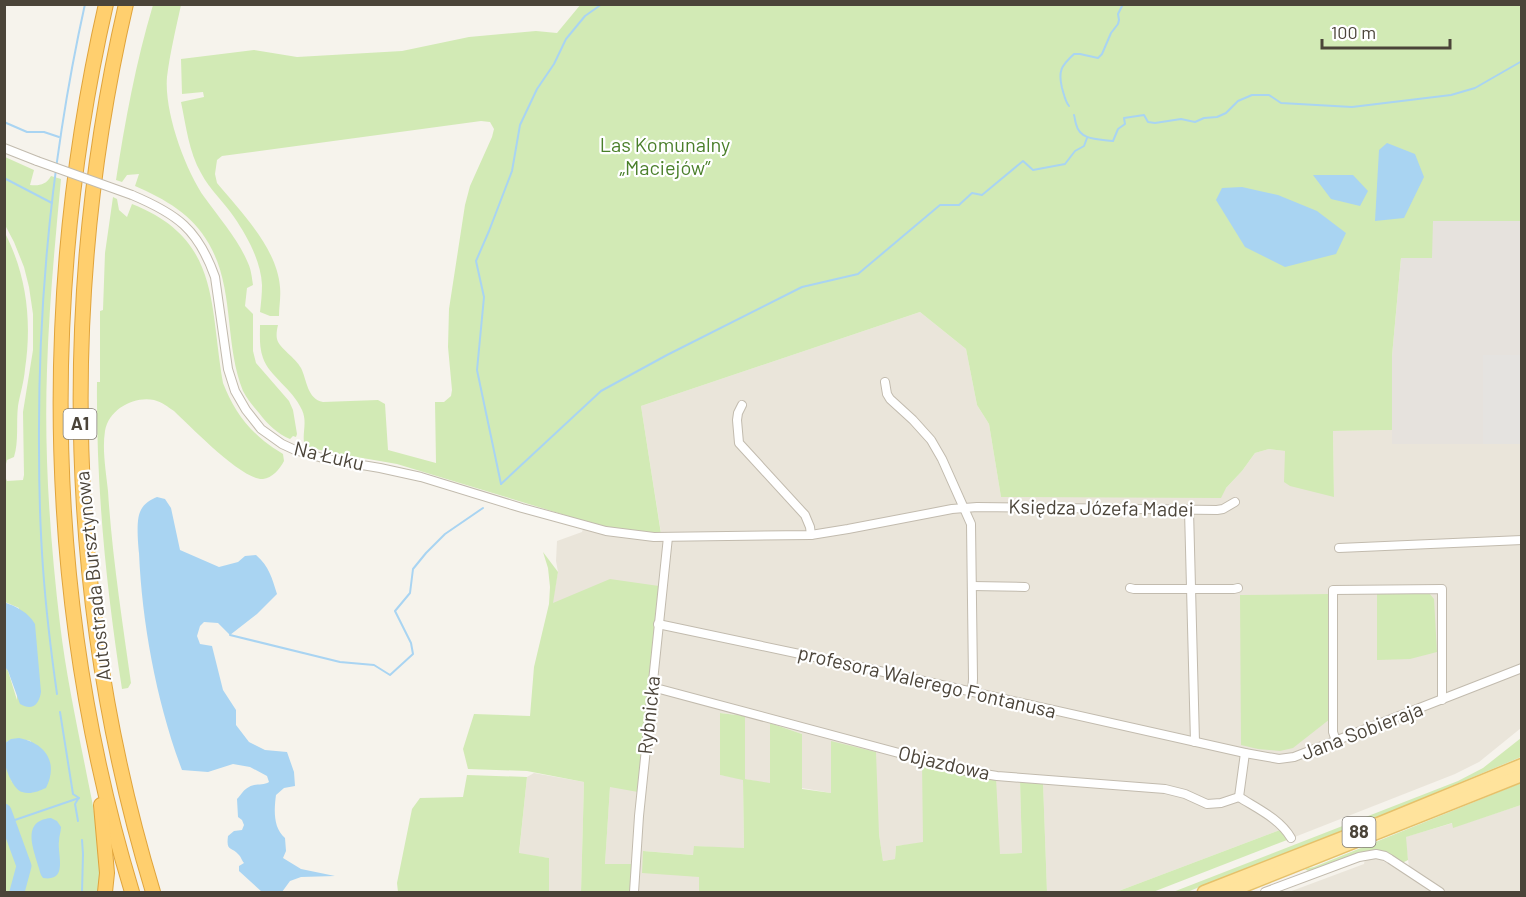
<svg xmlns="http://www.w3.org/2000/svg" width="1526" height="897" font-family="Barlow,sans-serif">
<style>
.residential{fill:#eae5da}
.industrial{fill:#e6e2dd}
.green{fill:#d2eab5}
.parking{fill:#e5e3e0}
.water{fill:#a9d4f2}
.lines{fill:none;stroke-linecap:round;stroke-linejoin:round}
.stream{stroke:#a9d4f2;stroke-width:2}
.river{stroke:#a9d4f2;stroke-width:15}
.street-casing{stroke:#c2bbae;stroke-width:10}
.primary-casing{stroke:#e6c16a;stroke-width:15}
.highway-casing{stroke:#e0a43c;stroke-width:16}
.street{stroke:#fff;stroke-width:8}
.primary{stroke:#ffe39c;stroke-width:12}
.highway{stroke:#ffcf6e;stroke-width:14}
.street-bridge-casing{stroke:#c2bbae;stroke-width:10;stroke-linecap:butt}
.street-bridge{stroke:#fff;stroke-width:8}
.labels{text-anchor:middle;stroke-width:4.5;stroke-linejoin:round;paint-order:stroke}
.shield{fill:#fff;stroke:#817c74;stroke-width:1.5}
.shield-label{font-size:18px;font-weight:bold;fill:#4b4439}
.park-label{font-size:20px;fill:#4a7f2a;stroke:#fff}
.street-label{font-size:20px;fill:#4b4439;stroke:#fff}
</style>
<rect width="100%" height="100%" fill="#f6f3ec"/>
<g class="residential">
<polygon points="920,312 966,349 977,405 989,424 1001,497 1226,488 1242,471 1255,453 1269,449 1285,451 1334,497 1333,431 1392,430 1393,444 1521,444 1521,728 1479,762 1455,774 1287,840 1284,834 1280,830 1116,892 1047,892 1043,782 1020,780 1022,853 1000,854 923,843 896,846 895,859 883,861 879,834 831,793 802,788 802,734 770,723 770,784 745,779 745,716 721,713 720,775 743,779 744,849 695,846 694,855 644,851 699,877 699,892 638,892 640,865 605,864 610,786 638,791 648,688 552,604 558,572 556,561 557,541 582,532 586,521 614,530 661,533 641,406"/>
<polygon points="534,773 584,782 581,892 549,892 549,858 519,854 527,777"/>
<polygon points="1521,805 1521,892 1444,892 1409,867 1405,837 1453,823 1454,827"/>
<polygon points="1365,859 1379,859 1398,868 1434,892 1289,892 1364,864"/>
</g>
<polygon class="industrial" points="1433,221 1521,221 1521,355 1483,356 1483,444 1392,444 1392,356 1401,258"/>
<g class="green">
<path d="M581,4L1521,5V221H1433L1432,258H1401L1392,356V430L1333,431L1334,497L1290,486L1284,482L1285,451L1269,449L1255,453L1242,471L1226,488L1221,498L1001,497L989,424L977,405L966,349L920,312L641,406L661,534L614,530L397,464L328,452L305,446C301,435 308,423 302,410C293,389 269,376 263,358C259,347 260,336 260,325H278C277,329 276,335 277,339C279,348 296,358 301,368C307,380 307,399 323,402L378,400L385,404L388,450L436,463L435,402H444L451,396L452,390L448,347L449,309L465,205L470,186L492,137L494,129L490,122L481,121L222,156L217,160L215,174L217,183C241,212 277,248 280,287C281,297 279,307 279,316H270L260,312C261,303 262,294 262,285C261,261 247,236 234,217C224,202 210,190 201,173C189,152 186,126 181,102L204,97L203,92L182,94L181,59L254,50L297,57L402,51L469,37L536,31L557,33Z"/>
<path d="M153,5H181C176,28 170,53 167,77C164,111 185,170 205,198C220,219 238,239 248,263C251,269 252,278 253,285L247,288L245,306L253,314V351L256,363L289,401L293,410L297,434L296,437L293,436L290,439C278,434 267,424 259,413C253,406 247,399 243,391C224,343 235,289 209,244C193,215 165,199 135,186L139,174L127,175L122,182L116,180C125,121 136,62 153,5Z"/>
<path d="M5,157L34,170L30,185C39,186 46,185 51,176L61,179C55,243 49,306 47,370C44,454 50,540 60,624C66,675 77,725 87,776C95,815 103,852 99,892H5V763L12,782L31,741C21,739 14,737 5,743V667L8,671L17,700L19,608L5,602L4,474L7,481L23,480L24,475L23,412L33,350V314L29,287L24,267L14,242L5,225Z"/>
<path d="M113,197L117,199L119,210L127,217L132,204C221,239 209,304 223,383C232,406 244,425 264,441C270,446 277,450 283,454L284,461C280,469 272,478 263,479C243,481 190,426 174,411C168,407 162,402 154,400C134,396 109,409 105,431C102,450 106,472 108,491C112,555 122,619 131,683L128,688L122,689C106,586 96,487 97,382H100V311L103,310L105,253Z"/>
<path d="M5,233C27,276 32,322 25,369C24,382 20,394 18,406C16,423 19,441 14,457L7,460L5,468Z"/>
<polygon points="543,552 558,572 553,603 610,579 659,586 638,792 610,787 605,864 633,864 631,892 581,892 584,782 527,771 468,769 463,749 474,714 530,716 534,667 549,604 550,587 548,568"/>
<polygon points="1377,593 1429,593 1434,599 1437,652 1410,659 1377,660"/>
<polygon points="1330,594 1330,719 1293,748 1280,751 1258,749 1241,745 1240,595"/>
<polygon points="720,713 745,716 745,779 770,783 770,723 802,734 802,789 831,793 831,741 876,752 879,834 883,861 895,859 896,846 923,842 922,762 996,778 1000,854 1022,853 1020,780 1043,782 1047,892 699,892 699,877 642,873 643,851 693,855 694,846 744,848 743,780 720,775"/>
<polygon points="1521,738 1521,757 1430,795 1430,796 1187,892 1173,892 1458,781 1483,768"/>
<polygon points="467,775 527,777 519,853 549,858 549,892 398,892 397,883 412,809 420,798 463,797"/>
<polygon points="1521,783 1521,805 1453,828 1452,823 1406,837 1408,860 1402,863 1385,854 1311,873 1305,869 1314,867"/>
<polygon points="1280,830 1284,834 1287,840 1153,892 1116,892"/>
</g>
<rect class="parking" x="1483" y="355" width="38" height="89"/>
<g class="water">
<polygon points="1387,143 1415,154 1424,177 1404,218 1375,221 1379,150"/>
<polygon points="1313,175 1353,175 1368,191 1360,206 1331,199"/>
<polygon points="1242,187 1278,195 1317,211 1346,233 1336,254 1285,267 1245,247 1216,200 1222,188"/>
<path d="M157,497L165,499L171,508L180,550L219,567L238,562L245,556L256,555C269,566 272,578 277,594L257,614L230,635L218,623L204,622L200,626L197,636L200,644L212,646L223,690L236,710V725L249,742L265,750L287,752L294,772L295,786L284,788L276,795C274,810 273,828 285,838L286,851L283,858L301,869L335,876L301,877L290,881L282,892H262L239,871V866L244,863C242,861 241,857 239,855C231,846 226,852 228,836L234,831L242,830L244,825L242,820L238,817L237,799C241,795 244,789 249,787C255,783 263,786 269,782L267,776L250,767L233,764L208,772L182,770C157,704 142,624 139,553C138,543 136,521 140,512C143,504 150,500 157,497Z"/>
<path d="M4,602C17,607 28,612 35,624L41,692C39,705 32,711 20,704L8,671L5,667Z"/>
<path d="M19,738C45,743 59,762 46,788C39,791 30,795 22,792C14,790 6,771 5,763C3,757 4,750 5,743L11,739Z"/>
<path d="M51,818L57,821L61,827C61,832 59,836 59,841C57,854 69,882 43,878L41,875C36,854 18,821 51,818Z"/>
</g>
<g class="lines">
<g class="stream">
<path d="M1069,106C1065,101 1064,94 1062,88C1058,71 1061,66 1074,54H1080L1098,58L1102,54L1111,33L1118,24L1119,20L1118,14L1123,4"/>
<path d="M1074,115C1075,118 1075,121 1076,124C1080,141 1099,139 1113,141L1118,129L1125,124L1124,118L1144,115L1148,122L1155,123L1181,119L1195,122L1204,118L1217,117L1226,113L1238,101L1252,95H1269L1281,103L1352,107L1451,95L1475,88L1522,61"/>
<polyline points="4,122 27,132 44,132 59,137"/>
<polyline points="4,178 52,203"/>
<polyline points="501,484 601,391 667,355 802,287 858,274 940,205 959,205 972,193 982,195 1023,161 1033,170 1065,164 1075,151 1084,146 1087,138"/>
<polyline points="501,484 477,370 484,297 476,261 489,231 512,171 520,125 537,89 554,64 566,39 585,16 602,4"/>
<polyline points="230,635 340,662 374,665 390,675 413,654 411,643 395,611 410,593 413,569 426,553 445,534 483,508"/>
<path d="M57,694C51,652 46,610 43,568C40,527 39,486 39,446C38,297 53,149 85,4"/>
<polyline points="60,712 73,794 79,798"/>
<polyline points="78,799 75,804 78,821"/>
<polyline points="9,822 79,798"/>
<polyline points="82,892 83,854 82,840"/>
</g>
<polyline class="river" points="4,811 24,866 17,892"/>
<defs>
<g id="street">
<polyline points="4,148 37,161"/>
<path d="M132,195C177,214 198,229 215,277L228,369L235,391L246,410L261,429L282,444L295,450L326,459L380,468L421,477L522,508L606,531L654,537L811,535L848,529L952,509L977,507L1217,510L1223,509L1235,502"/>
<polyline points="885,382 887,394 890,399 913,420 931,440 942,459 971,524 973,679 972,692"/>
<polyline points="742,405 738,413 737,420 739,443 805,515 810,527 811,535"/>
<polyline points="1189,510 1195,742"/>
<polyline points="1339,548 1522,540"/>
<polyline points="972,586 1025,587"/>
<polyline points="1130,588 1134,589 1234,589 1238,588"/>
<polyline points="658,624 866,668 1245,753 1279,759 1294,757 1522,668"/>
<polyline points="652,687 966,771 997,776 1165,789 1185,794 1207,804 1221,803 1239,797"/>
<polyline points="1336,741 1333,732 1333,590 1442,589 1442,700"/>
<path d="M1239,797C1258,809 1280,819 1291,838"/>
<polyline points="1239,797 1245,753"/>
<polyline points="634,892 639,816 668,537"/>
<polyline points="1265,892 1359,857 1376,854 1385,856 1390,859 1440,892"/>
</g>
<g id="primary">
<polyline points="1204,892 1373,826 1522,765"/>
<polyline points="1228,892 1522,775"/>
</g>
<g id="highway">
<path d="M106,4C39,297 45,605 132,892"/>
<path d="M126,4C58,297 66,605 153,892"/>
<polyline points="101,805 107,873 105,892"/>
</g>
</defs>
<use href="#street" class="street-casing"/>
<use href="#primary" class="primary-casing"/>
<use href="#highway" class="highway-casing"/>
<use href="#street" class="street"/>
<use href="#primary" class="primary"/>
<use href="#highway" class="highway"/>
<defs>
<polyline id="street-bridge" points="37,161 132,195"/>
</defs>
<use href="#street-bridge" class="street-bridge-casing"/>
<use href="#street-bridge" class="street-bridge"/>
</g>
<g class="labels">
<g class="shield">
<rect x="63.5" y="409" width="33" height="30" rx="4.5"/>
<rect x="1342.5" y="817" width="33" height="30" rx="4.5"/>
</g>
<g class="shield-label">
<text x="80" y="430">A1</text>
<text x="1359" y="838">88</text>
</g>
<g class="park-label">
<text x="665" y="152">Las Komunalny<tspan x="665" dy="23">„Maciejów”</tspan></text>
</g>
<g class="street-label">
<text transform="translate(329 456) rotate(13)" y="7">Na Łuku</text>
<text transform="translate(1101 508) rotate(1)" y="7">Księdza Józefa Madei</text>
<text transform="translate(93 576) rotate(-96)" y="7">Autostrada Bursztynowa</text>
<text transform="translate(927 682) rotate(13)" y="7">profesora Walerego Fontanusa</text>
<text transform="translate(649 715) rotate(-84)" y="7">Rybnicka</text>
<text transform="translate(1362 731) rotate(-21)" y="7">Jana Sobieraja</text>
<text transform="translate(944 763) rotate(13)" y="7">Objazdowa</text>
</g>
</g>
<rect width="1526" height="897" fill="none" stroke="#4b4439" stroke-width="12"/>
<path d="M1322 39v9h128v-9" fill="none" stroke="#4b4439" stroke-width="3"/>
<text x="1331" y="39" font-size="18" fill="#4b4439" stroke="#ffffff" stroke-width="4.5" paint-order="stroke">100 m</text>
</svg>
